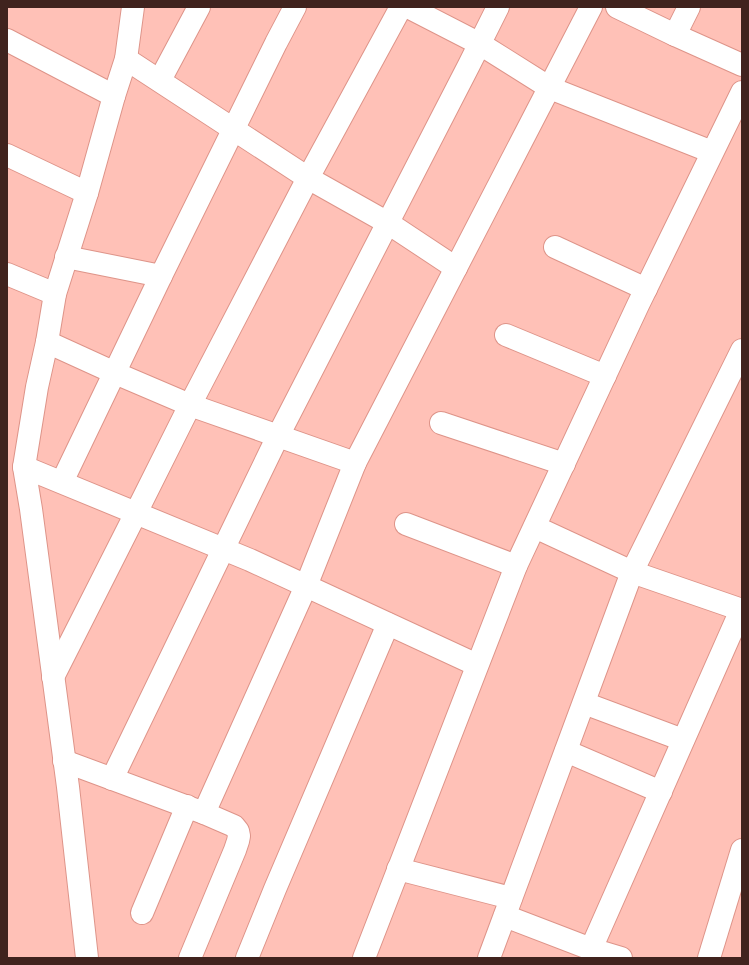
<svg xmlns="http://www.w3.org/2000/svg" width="749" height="965" font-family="Poppins,sans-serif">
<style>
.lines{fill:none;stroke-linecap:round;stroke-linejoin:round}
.minor-casing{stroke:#de9489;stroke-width:24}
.minor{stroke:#fff;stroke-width:22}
</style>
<rect width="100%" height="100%" fill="#ffc1b7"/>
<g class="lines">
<defs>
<g id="minor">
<polyline points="408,7 480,44 550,88 712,152"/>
<polyline points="617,7 675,35 742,65"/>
<polyline points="675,35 689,7"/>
<polyline points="7,40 114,96"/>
<polyline points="126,59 308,178 388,223 456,268"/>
<polyline points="160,80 199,7"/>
<polyline points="7,155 87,193"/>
<polyline points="555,247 646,289"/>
<polyline points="66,257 161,276"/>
<polyline points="7,274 55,294"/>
<polyline points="506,335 605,376"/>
<polyline points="47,342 115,373 190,405 355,463"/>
<polyline points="441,423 564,464"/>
<polyline points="24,467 250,560 477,665"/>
<polyline points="62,482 161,276 276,43 295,7"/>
<polyline points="406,524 516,566"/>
<polyline points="535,527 632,572 742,610"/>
<polyline points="53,677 136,513 190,405 308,178 401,7"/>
<polyline points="584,703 683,740"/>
<polyline points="566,751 661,792"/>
<polyline points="64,761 204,813 234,826 238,831 239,836 238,841 235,850 190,958"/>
<polyline points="112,779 278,436 469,65 498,7"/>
<polyline points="204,813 306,586 355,463 591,7"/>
<polyline points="398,869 511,898"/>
<polyline points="142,913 187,806"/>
<polyline points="505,916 591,949 621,958"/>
<polyline points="591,949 741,610"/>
<polyline points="87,958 68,787 31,509 24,467 37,387 47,342 55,294 87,193 114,96 126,59 133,7"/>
<polyline points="247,958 275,889 388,624"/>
<polyline points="364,958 516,566 638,305 742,92"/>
<polyline points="489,958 632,572 742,350"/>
<polyline points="709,958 742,850"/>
</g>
</defs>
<use href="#minor" class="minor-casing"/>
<use href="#minor" class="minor"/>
</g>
<rect width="749" height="965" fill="none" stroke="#40231e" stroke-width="16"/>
</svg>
